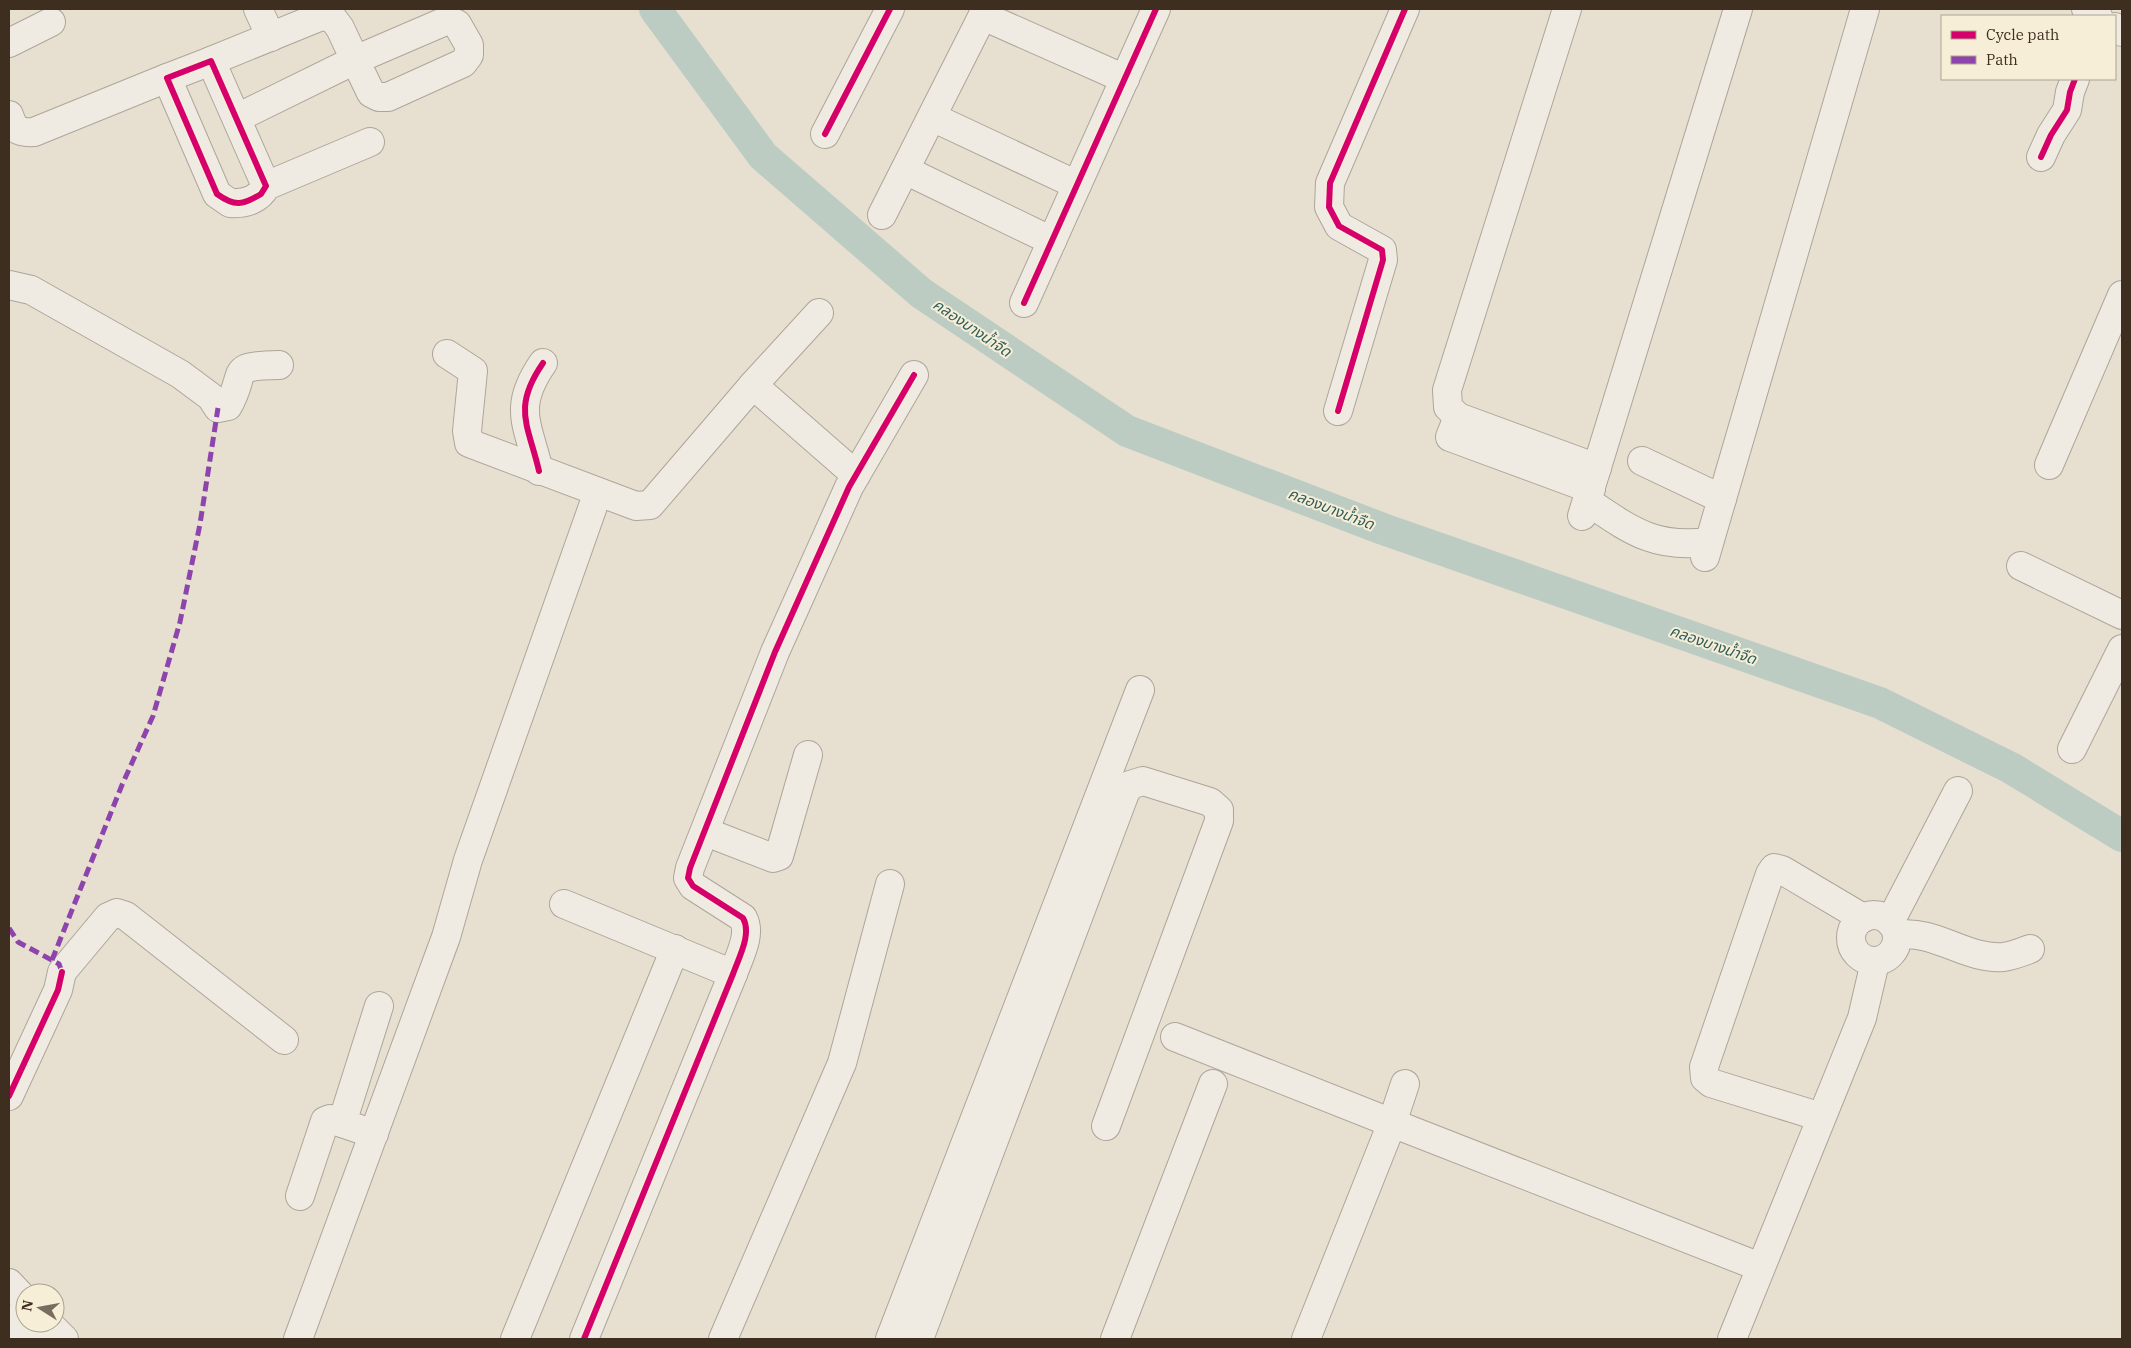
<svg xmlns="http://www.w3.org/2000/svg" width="2131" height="1348" font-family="'IBM Plex Serif','Noto Sans Thai',serif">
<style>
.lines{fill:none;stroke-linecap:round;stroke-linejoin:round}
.river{stroke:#bcccc2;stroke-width:32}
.minor-casing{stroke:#ada599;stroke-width:30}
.minor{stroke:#efebe3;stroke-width:28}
.quiet{stroke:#8e44ad;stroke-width:5;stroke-dasharray:10 5;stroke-linecap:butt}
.cycleway-casing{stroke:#f7eed8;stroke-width:9}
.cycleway{stroke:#d6006c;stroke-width:6}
.labels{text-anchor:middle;stroke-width:4;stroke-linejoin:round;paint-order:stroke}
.water-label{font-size:15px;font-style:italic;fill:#2f5d5a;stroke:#f7eed8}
</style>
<rect width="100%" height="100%" fill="#e7e0d1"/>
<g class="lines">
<polyline class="river" points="655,9 763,156 921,293 1127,431 1383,529 1880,703 2011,768 2122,836"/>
<defs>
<g id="minor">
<polyline points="258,9 271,37"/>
<polyline points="1567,9 1447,390 1448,407 1458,417 1597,468"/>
<polyline points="2086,9 2098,16"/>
<polyline points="983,16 1125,79"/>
<polygon points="448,20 457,24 469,45 469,55 463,63 388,97 379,97 371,93 355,60"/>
<polyline points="2115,27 2122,32"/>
<polyline points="9,43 51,22"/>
<polyline points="211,61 319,17 331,16 340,28 355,60 237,118"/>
<path d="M9,115C14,130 18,133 34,132L167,78"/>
<polyline points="932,117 1077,185"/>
<polyline points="825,134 890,9"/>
<polyline points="2041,157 2051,135 2067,110 2070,92 2075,79"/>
<polyline points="905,170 1052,241"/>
<path d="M266,186L211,61L167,78L217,194L230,203C245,204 259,200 266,186L370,142"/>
<polyline points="882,215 986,9"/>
<path d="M9,285L31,290L180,374L211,397L218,408L228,406C248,371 226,366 279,365"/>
<polyline points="1024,303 1156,9"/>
<polyline points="447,354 473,371 467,431 469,443 636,506 650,505 753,385 856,475"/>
<polyline points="753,385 819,313"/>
<polyline points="1338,411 1383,260 1382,250 1339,226 1329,207 1330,183 1405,9"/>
<polyline points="1458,417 1450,437 1591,489"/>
<polyline points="1642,461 1722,499"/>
<polyline points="2049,465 2122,295"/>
<path d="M539,471C528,424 512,408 543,363"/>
<path d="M1587,501C1630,530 1654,549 1709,542"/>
<polyline points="1582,516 1738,9"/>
<polyline points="1705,557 1865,9"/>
<polyline points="2021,566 2122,615"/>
<polyline points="2072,749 2122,649"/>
<polyline points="706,832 773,858 779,856 808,755"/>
<polyline points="564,904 733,974"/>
<circle cx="1874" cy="938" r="23"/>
<polyline points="1890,922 1958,791"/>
<path d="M1897,935C1935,929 1966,960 2003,957C2012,956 2022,952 2030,949"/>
<polyline points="1175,1037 1392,1123 1405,1084"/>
<polyline points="9,1096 58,990 62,972 108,917 117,913 126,916 284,1040"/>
<polyline points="1821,1117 1711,1083 1705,1078 1704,1067 1770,874 1774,868 1782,870 1863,918"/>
<polyline points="342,1123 379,1006"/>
<polyline points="300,1196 325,1121 330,1119 374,1134"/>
<polyline points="9,1283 25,1300"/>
<polyline points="9,1319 33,1339"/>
<polyline points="48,1323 64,1339"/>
<polyline points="298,1339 446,937 468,860 598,492"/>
<polyline points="515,1339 675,949"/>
<path d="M584,1339L733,974C739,957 752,934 743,918L693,886L688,878L690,868L775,652L849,487L914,375"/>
<polyline points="723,1339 842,1063 890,884"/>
<polyline points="890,1339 1140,690"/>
<polyline points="919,1339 1125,793 1130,785 1143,781 1210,802 1219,810 1219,821 1106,1126"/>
<polyline points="1115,1339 1213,1084"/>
<polyline points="1306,1339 1392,1123 1760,1267"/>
<polyline points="1732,1339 1862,1018 1875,962"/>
</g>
</defs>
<use href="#minor" class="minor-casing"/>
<use href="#minor" class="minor"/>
<g class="quiet">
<polyline points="9,928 18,942 59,964 62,972"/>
<polyline points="52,960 122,785 153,716 180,622 200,524 218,408"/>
</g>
<defs>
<g id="cycleway">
<path d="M211,61L266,186L261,194C243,205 235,207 217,194L167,78Z"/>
<polyline points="825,134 890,9"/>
<polyline points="2041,157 2051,135 2067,110 2070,92 2075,79"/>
<polyline points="1024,303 1156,9"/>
<polyline points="1338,411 1383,260 1382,250 1339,226 1329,207 1330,183 1405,9"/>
<path d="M539,471C528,424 512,408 543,363"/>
<polyline points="9,1096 58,990 62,972"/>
<path d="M584,1339L733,974C739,957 752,934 743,918L693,886L688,878L690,868L775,652L849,487L914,375"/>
</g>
</defs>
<use href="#cycleway" class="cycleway-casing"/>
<use href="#cycleway" class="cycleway"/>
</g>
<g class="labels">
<g class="water-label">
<text transform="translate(972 328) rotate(34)" y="5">คลองบางน้ำจืด</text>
<text transform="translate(1331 509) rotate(21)" y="5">คลองบางน้ำจืด</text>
<text transform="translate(1713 645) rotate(19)" y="5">คลองบางน้ำจืด</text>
</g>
</g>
<rect width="2131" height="1348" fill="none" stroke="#3d2e20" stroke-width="20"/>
<rect x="1941" y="15" width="175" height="65" fill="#f7eed8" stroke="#ada18e"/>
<rect x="1951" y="31" width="25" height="8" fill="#d6006c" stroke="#ada18e"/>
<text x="1986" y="40" font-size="15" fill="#3d2e20">Cycle path</text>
<rect x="1951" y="56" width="25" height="8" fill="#8e44ad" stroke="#ada18e"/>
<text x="1986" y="65" font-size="15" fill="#3d2e20">Path</text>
<g transform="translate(40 1308) rotate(281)"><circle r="24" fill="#f7eed8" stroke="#ada18e"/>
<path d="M0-4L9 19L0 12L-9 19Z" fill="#786c5e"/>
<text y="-8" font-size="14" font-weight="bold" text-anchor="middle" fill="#3d2e20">N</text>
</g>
</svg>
